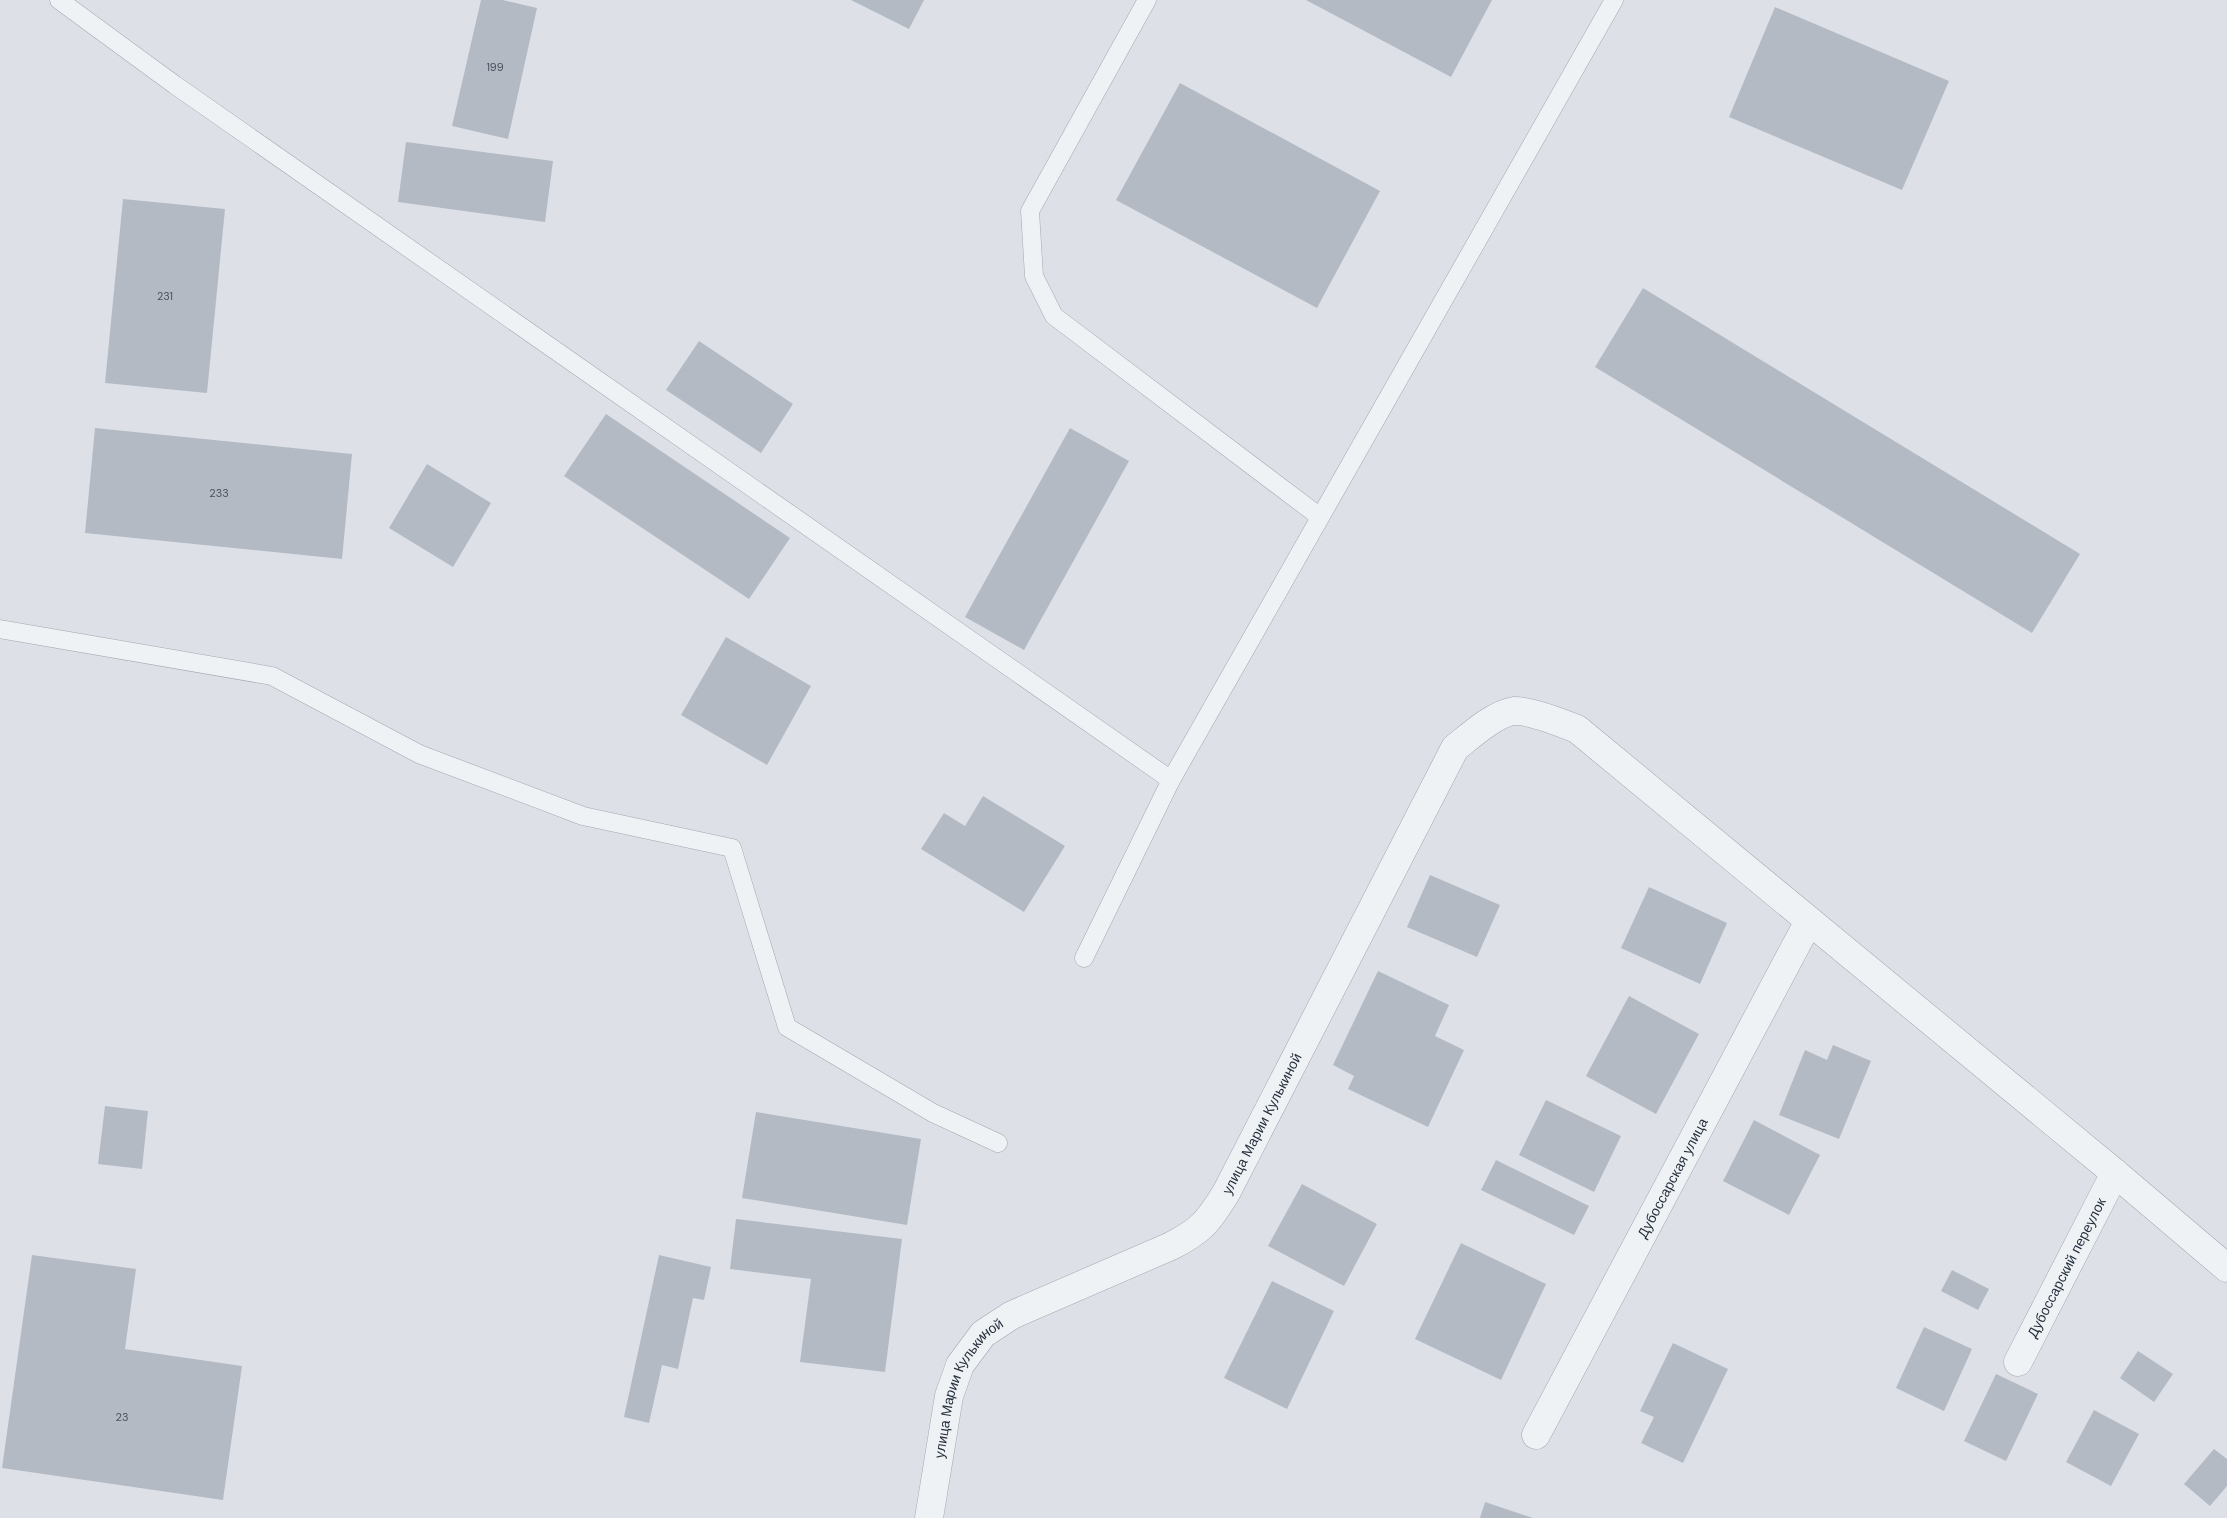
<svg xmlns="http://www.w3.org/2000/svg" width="2227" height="1518" font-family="'DM Sans',sans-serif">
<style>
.building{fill:#b4bac4}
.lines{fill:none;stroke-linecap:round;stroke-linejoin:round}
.lane-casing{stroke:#a2a8b1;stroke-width:19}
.street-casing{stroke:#a2a8b1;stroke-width:29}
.lane{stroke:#eff2f5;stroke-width:18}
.street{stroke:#eff2f5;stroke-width:28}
.labels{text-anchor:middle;stroke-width:4.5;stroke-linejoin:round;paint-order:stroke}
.number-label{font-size:11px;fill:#4a525f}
.street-label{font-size:14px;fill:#26303d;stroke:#ecf0f5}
</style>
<rect width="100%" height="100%" fill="#dde1e7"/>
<g class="building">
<polygon points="481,0 503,0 537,8 508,139 452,126"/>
<polygon points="851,0 924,0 909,29"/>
<polygon points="1306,0 1492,0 1451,77"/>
<polygon points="1775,7 1949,81 1902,190 1729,117"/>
<polygon points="1180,83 1380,191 1317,308 1116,200"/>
<polygon points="406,142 553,161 545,222 398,202"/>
<polygon points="123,199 225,209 207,393 105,383"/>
<polygon points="1643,288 2080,554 2032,633 1595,367"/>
<polygon points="699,341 793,404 761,453 666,390"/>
<polygon points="606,414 790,538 749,599 564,476"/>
<polygon points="95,428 352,454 342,559 85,533"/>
<polygon points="1070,428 1129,461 1024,650 965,617"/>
<polygon points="427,464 491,503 453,567 389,528"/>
<polygon points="726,637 811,686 767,765 681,715"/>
<polygon points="983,796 1065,846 1024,912 921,849 944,813 965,826"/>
<polygon points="1430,875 1500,905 1477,957 1407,927"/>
<polygon points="1649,887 1727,923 1700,984 1621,948"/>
<polygon points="1378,971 1449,1005 1435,1036 1464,1050 1428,1127 1348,1089 1354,1076 1333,1065"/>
<polygon points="1629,996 1699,1034 1656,1114 1586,1076"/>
<polygon points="1833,1045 1871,1061 1839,1139 1779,1115 1805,1050 1827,1060"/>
<polygon points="1546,1100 1621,1136 1594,1192 1519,1155"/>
<polygon points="105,1106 148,1111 142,1169 98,1164"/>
<polygon points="756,1112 921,1139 907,1225 742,1198"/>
<polygon points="1754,1120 1820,1155 1789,1215 1723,1181"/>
<polygon points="1496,1160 1589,1206 1574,1235 1481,1190"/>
<polygon points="1302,1184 1377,1224 1344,1286 1268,1246"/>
<polygon points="736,1219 902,1239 885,1372 800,1362 811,1279 730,1269"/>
<polygon points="1461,1243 1546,1284 1501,1380 1415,1339"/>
<polygon points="32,1255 136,1269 125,1349 242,1366 223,1500 2,1468"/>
<polygon points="659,1255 711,1267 704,1300 693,1298 678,1369 662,1365 649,1423 624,1417"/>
<polygon points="1952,1270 1989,1289 1978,1310 1941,1291"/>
<polygon points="1272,1281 1334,1311 1287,1409 1224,1378"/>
<polygon points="1924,1327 1972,1349 1944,1411 1896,1388"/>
<polygon points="1673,1343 1728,1369 1683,1463 1641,1443 1654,1417 1640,1411"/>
<polygon points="2138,1351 2173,1374 2154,1402 2120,1378"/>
<polygon points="1996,1374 2038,1394 2006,1461 1964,1441"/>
<polygon points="2094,1410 2139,1434 2111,1486 2066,1462"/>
<polygon points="2214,1449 2227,1459 2227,1486 2210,1506 2184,1484"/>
<polygon points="1485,1502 1533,1518 1480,1518"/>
</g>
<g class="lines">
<defs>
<g id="lane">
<polyline points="59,0 175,85 1171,780"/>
<polyline points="1147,0 1030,211 1034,276 1054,316 1320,517"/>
<polyline points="0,629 272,676 419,754 583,816 732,848 787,1027 933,1113 998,1143"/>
<polyline points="1084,958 1171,780 1614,0"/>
</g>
<g id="street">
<path id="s1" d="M2018,1362L2115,1173"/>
<path id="s2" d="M1536,1435L1809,921"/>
<path id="s3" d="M929,1518L949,1396L960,1365L983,1334L1012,1315L1171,1246C1201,1231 1208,1222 1226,1193L1455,748C1470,736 1494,714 1514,711C1529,710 1562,723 1577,729L2115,1173L2227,1268"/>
</g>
</defs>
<use href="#lane" class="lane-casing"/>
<use href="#street" class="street-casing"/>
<use href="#lane" class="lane"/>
<use href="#street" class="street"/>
</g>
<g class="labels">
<g class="number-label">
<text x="495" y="71">199</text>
<text x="165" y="300">231</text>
<text x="219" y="497">233</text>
<text x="122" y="1421">23</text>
</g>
<g class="street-label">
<text dy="5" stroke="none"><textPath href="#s3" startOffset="559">улица Марии Кулькиной</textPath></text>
<text dy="5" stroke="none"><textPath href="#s2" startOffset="291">Дубоссарская улица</textPath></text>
<text dy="5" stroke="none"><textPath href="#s1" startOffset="106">Дубоссарский переулок</textPath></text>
<text dy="5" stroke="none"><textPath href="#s3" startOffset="139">улица Марии Кулькиной</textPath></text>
</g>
</g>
</svg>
